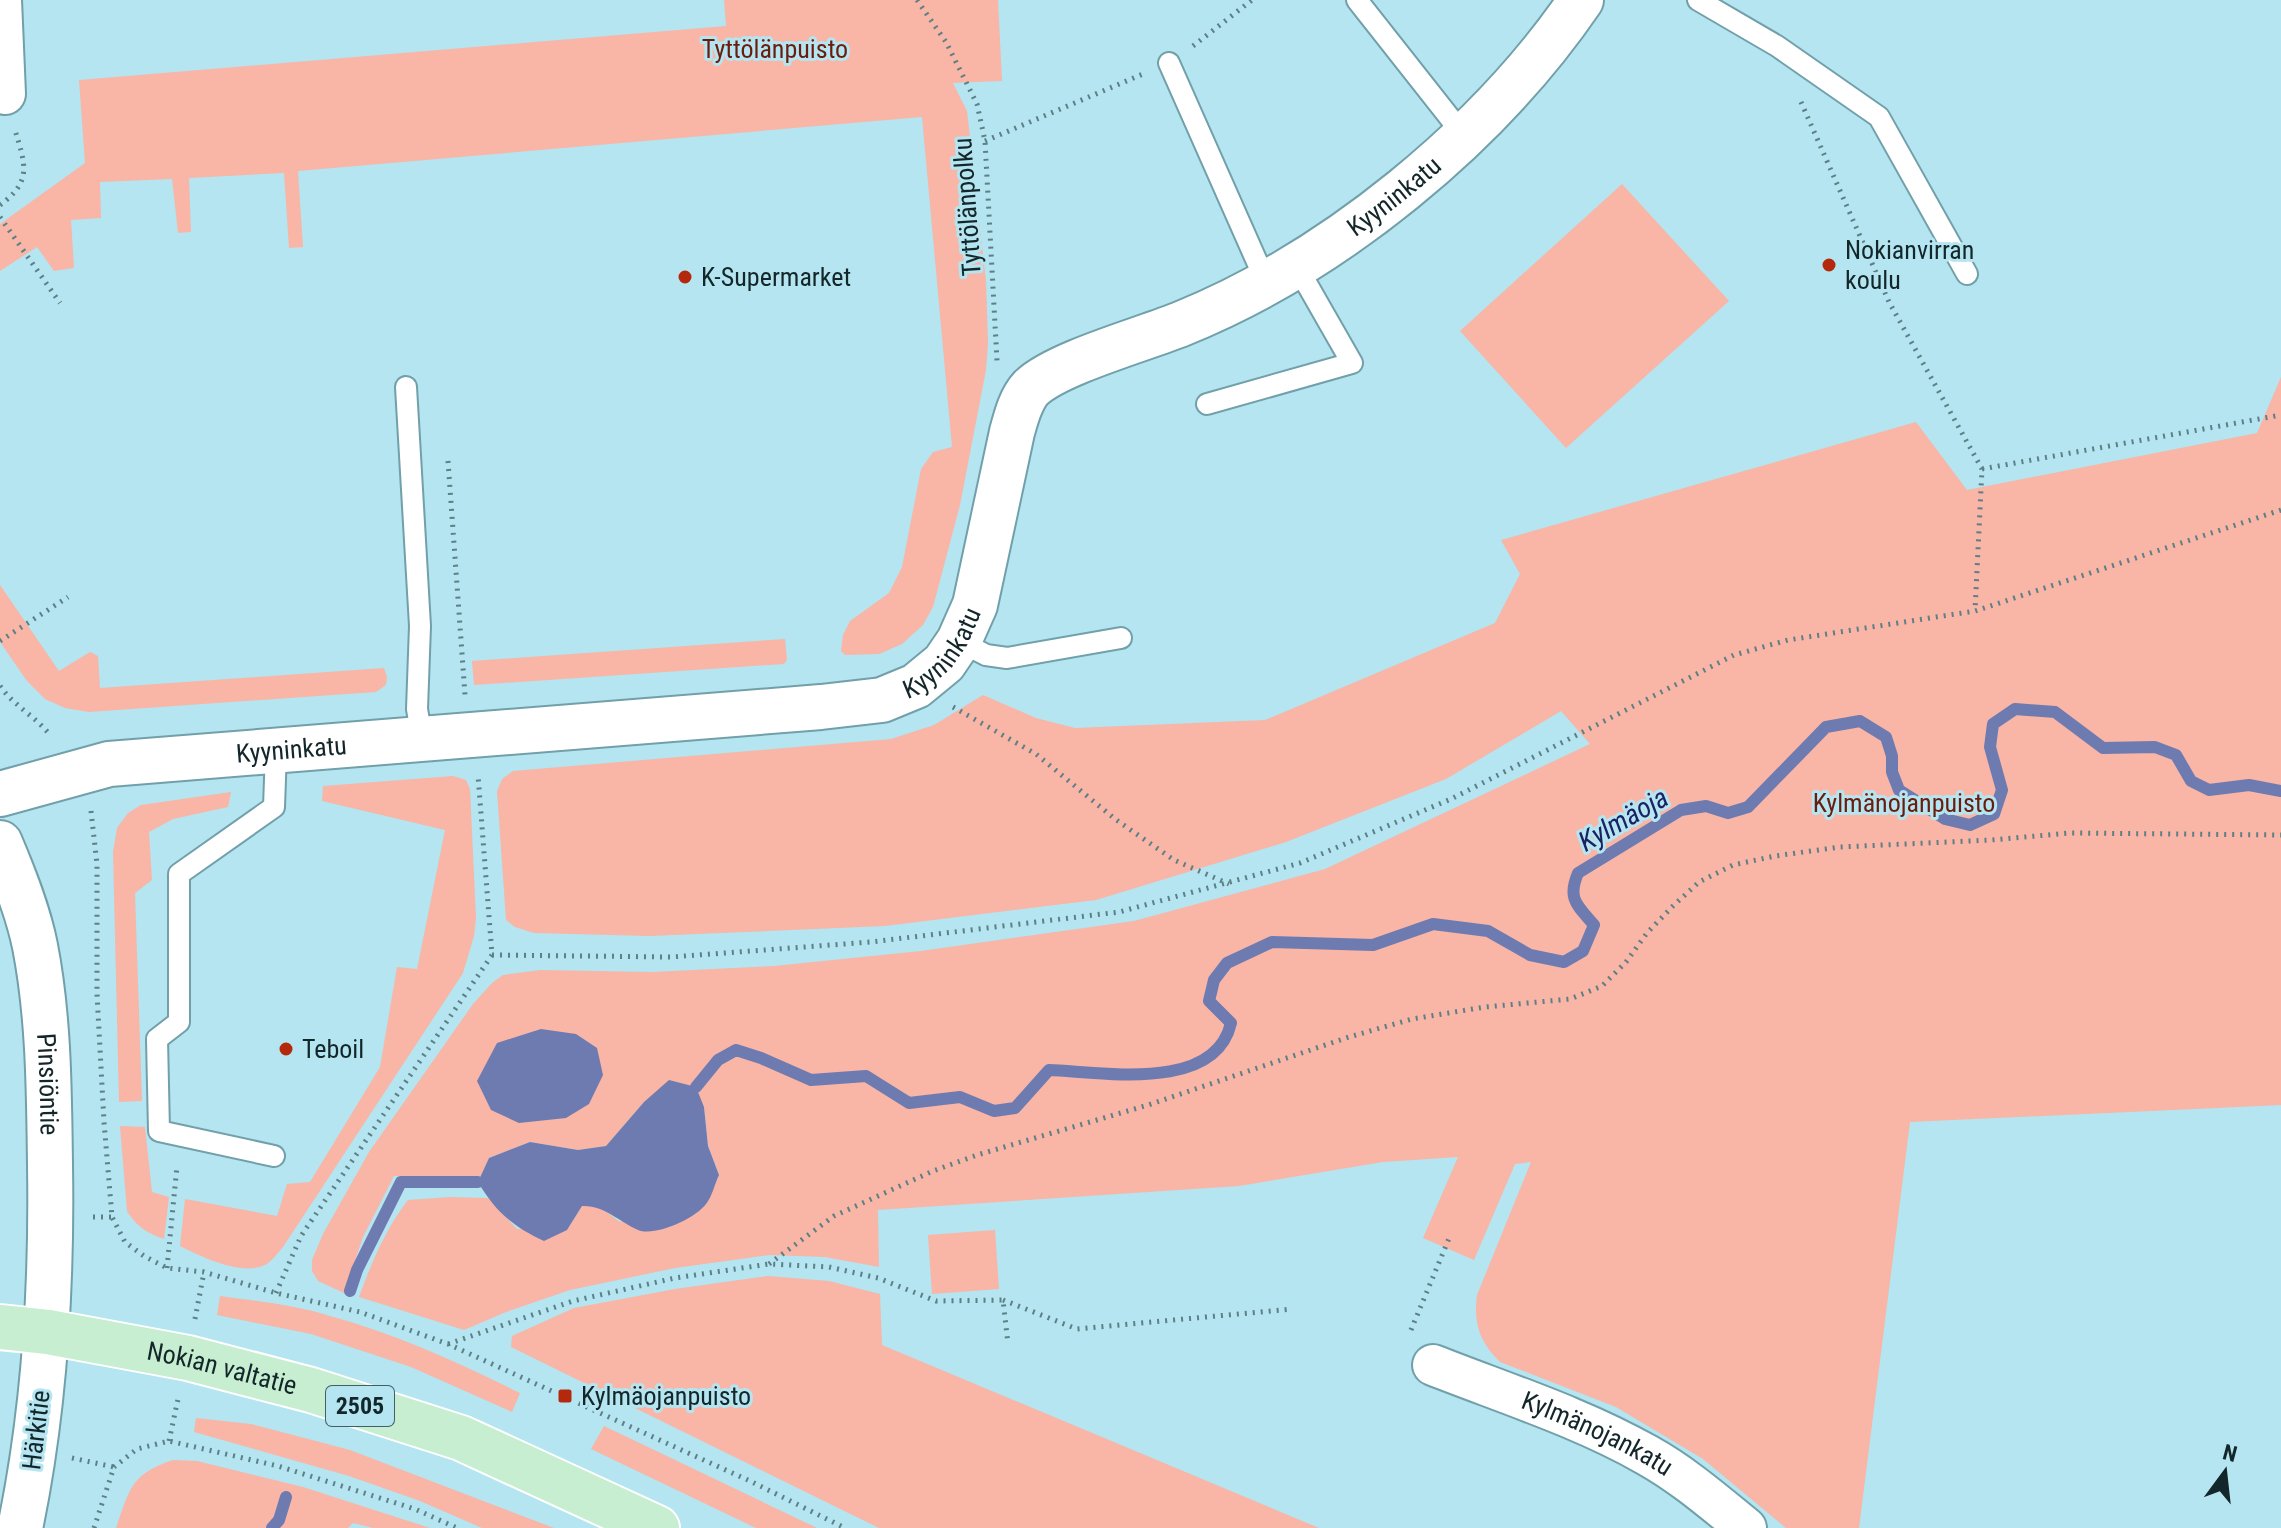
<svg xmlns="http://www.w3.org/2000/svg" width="2281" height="1528" font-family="'Roboto Condensed',sans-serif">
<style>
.green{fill:#f9b5a6}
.water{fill:#6d7bb1}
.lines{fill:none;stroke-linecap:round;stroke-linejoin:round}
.stream{stroke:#6d7bb1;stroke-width:12}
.service-casing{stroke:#71a0aa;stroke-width:24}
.minor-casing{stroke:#71a0aa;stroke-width:44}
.tertiary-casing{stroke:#71a0aa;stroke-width:48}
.secondary-casing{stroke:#71a0aa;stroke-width:48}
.primary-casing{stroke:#fff;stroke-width:48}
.path{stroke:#5e7f86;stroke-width:5;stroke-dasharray:2 6;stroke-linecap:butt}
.service{stroke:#fff;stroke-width:20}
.minor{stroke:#fff;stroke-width:40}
.tertiary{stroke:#fff;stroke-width:44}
.secondary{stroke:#fff;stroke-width:44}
.primary{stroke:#c7eed1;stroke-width:44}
.poi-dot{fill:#b4280c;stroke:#b4e5f0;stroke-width:3}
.labels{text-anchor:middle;stroke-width:6;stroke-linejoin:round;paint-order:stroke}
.shield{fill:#b4e5f0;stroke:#435f65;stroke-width:2}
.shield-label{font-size:24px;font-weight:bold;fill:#13262a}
.park-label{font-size:26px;fill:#6a1c0e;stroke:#b4e5f0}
.street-label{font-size:26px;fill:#13262a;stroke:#b4e5f0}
.poi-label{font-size:26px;fill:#13262a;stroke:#b4e5f0;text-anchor:start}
.water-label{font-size:28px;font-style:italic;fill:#1b2263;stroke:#b4e5f0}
</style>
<rect width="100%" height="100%" fill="#b4e5f0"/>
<g class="green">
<polygon points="724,0 998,0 1002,81 953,83 967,111 986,281 988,343 986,370 960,505 933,607 923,625 902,644 879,654 845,655 841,651 843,635 850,621 889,593 902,567 921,469 933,452 952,447 922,117 298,171 303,247 289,248 284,173 189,178 191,232 178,233 172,179 100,182 101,218 71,220 74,268 54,271 37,247 0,271 0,224 85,163 79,80 726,26"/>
<polygon points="1622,184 1729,301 1566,448 1460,331"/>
<path d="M2281,377V1105L1910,1122L1859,1528H1786L1703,1459L1616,1407L1500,1362C1480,1343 1473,1323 1477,1295L1531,1162L1515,1164L1474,1260L1423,1238L1458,1157L1383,1162L1239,1186L878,1210L879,1267L825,1257L770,1255L675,1268L570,1290L506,1312L464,1330L359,1297C372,1262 385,1230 408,1200L450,1197L488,1198L517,1229L567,1230L582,1206L597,1205L620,1222L719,1175L708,1146L704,1106L644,1102L606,1146L578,1150L530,1142L489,1158L481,1176H394L363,1237L344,1293L318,1281L312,1271V1260L323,1234L369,1152L473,1004L492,983L503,975L540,970L652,972L774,966L921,951L1134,921L1325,869L1590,744L1561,711L1446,779L1286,842L1096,900L885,926L649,936L534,933L515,927L506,920L497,791L502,779L513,771L891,739L934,725L983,695L1036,718L1075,728L1265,720L1495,623L1520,574L1501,540L1916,422L1967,490L2257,433Z"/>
<polygon points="0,585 59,671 90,652 98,656 100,688 384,668 387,677 386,685 376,692 89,712 65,708 45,699 27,681 0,642"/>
<polygon points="785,639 787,660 784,664 474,685 472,661"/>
<path d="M453,776L466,780L470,789L476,918L474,936L463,973L283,1247C278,1253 272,1261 265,1265C241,1276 202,1257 180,1246L185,1199L277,1216L287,1184L310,1182L380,1067L397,967L417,969L445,830L322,801L323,786Z"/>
<polygon points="231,792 228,807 173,819 149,832 152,880 135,893 142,1101 119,1102 113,852 117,828 128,813 141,805"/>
<path d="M120,1126L145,1127L152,1192L169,1197L164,1239C147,1233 137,1227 127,1211Z"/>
<polygon points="995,1230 999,1289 932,1294 928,1235"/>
<polygon points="768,1276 829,1281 880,1294 882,1345 1319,1528 879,1528 511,1347 512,1336 574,1308 675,1289"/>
<path d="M220,1296C257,1301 295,1305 330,1316C396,1334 459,1363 520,1393L512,1412L411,1367L311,1334L217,1315Z"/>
<polygon points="196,1418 251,1424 350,1450 554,1528 482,1528 420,1501 349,1476 194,1432"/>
<polygon points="604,1426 817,1528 756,1528 591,1449"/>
<path d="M173,1460L197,1461L303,1487L430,1528H373L353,1523L348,1528H116C130,1488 131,1474 173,1460Z"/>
</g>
<g class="water">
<polygon points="541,1029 576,1034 597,1048 603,1075 589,1104 566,1118 519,1123 491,1110 477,1081 497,1043"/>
<path d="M669,1080L696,1087L704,1107L708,1146L719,1175C715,1183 712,1197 706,1204C696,1218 655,1237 638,1230C618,1221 604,1205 582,1206L567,1230L544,1241C513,1227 495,1211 478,1182L489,1158L530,1142L578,1150L606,1146L644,1102Z"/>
</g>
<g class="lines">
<g class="stream">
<path d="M696,1087L718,1060L736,1050L761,1058L811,1080L866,1076L909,1103L960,1097L994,1111L1015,1108L1049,1070C1102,1072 1215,1093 1231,1023L1209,1001L1214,980L1227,963L1272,942L1373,945L1433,924L1488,931L1530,955L1564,962L1583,951L1594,925C1577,905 1567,899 1578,873L1681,810L1706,806L1728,813L1748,807L1826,727L1860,721L1886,737L1892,756V772L1899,790L1945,819L1970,825L1994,814L2002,790L1990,747L1993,724L2015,709L2055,712L2103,748L2155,747L2176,755L2191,781L2209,790L2249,785L2281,791"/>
<polyline points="350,1291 357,1270 401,1182 478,1182"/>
<polyline points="272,1528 279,1520 286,1497"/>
</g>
<defs>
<g id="service">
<polyline points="1357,0 1465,137"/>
<polyline points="1698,0 1777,46 1879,117 1967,274"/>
<polyline points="1169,63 1266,282"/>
<polyline points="406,387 420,626 417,709 422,739"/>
<polyline points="1207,404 1352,363 1296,265"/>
<polyline points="959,641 986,655 1007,658 1121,638"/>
<polyline points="274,1156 159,1131 157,1039 179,1022 179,874 274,807 276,751"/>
</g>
<g id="minor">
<polyline points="1,0 5,94"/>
<path id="s1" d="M1433,1365C1504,1393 1580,1417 1647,1455C1683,1475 1714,1502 1746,1528"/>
</g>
<g id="tertiary">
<path id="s2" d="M0,794L109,764L821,707L882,700L916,686L944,663L959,641L975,605L1012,432C1016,418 1020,400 1031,388C1057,363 1144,339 1181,324C1334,262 1488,136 1581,0"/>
</g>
<g id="secondary">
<path id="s3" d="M0,843C14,876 28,911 35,946C49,1018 49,1092 50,1165C52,1287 45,1408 20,1528"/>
</g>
<g id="primary">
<path id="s4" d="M0,1327L48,1332L188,1358L311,1390L461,1438L657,1528"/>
</g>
</defs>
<use href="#service" class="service-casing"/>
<use href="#minor" class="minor-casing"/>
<use href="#tertiary" class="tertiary-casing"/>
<use href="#secondary" class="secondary-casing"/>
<use href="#primary" class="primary-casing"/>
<g class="path">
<polyline points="917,0 946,42 977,104 985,141 997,361"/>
<polyline points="1193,46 1252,0"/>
<polyline points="1801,102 1889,302 1982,469 1975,611"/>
<polyline points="985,141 1143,74"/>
<path d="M0,205C33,181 25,164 15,130"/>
<polyline points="0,217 60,303"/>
<polyline points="448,461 465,695"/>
<polyline points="1982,469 2281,415"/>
<polyline points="0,641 68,597"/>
<path d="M0,686C14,706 35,716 50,735"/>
<polyline points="953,707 1036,754 1115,819 1174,860 1229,884"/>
<polyline points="91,811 97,864 97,994 104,1122 112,1217 125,1242 144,1256 167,1268 204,1272 276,1293 360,1312 448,1344 750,1481 845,1528"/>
<polyline points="492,955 671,957 871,942 1119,912 1300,863 1451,799 1734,655 1788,640 1975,611 2281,510"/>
<polyline points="93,1217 112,1217"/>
<polyline points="769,1264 834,1216 933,1171 977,1155 1148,1105 1349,1037 1412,1019 1485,1007 1570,999 1602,986 1626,962 1647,933 1673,906 1699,882 1733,865 1775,856 1840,847 1991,840 2070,833 2281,835"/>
<polyline points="167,1268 177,1166"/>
<polyline points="276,1293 301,1236 492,955 478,775"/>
<polyline points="1003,1300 1077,1329 1292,1309"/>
<polyline points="195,1319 204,1272"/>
<polyline points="1411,1330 1450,1236"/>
<polyline points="448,1344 573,1301 675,1278 769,1264 829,1267 878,1278 936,1301 1003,1300 1008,1344"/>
<polyline points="169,1441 178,1399"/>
<polyline points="72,1458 114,1467"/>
<polyline points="94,1528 114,1467 137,1449 169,1441 278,1466 415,1509 457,1528"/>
</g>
<use href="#service" class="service"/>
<use href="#minor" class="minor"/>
<use href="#tertiary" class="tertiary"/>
<use href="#secondary" class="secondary"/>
<use href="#primary" class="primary"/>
</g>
<g class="poi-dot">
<circle cx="1829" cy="265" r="8"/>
<circle cx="685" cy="277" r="8"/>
<circle cx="286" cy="1049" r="8"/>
<rect x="557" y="1388" width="16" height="16" rx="4"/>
</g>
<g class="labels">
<rect class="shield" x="326" y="1386" width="68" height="40" rx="6"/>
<g class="shield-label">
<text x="360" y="1414">2505</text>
</g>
<g class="park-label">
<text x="775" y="58">Tyttölänpuisto</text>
<text x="1904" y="812">Kylmänojanpuisto</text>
</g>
<g class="street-label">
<text dy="9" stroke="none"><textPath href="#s2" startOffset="1666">Kyyninkatu</textPath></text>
<text transform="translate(967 207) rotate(-94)" y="9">Tyttölänpolku</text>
<text dy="9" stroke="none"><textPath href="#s2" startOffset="968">Kyyninkatu</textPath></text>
<text dy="9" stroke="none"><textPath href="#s2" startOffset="296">Kyyninkatu</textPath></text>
<text dy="9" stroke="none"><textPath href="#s3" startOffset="248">Pinsiöntie</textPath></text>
<text dy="9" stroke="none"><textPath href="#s4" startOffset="226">Nokian valtatie</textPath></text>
<text transform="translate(36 1430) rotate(-83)" y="9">Härkitie</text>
<text dy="9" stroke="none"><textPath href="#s1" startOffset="178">Kylmänojankatu</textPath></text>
</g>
<g class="poi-label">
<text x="1845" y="259">Nokianvirran<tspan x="1845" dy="30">koulu</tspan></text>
<text x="701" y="286">K-Supermarket</text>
<text x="302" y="1058">Teboil</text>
<text x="581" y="1405">Kylmäojanpuisto</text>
</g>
<g class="water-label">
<text transform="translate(1623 819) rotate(-30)" y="10">Kylmäoja</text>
</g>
</g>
<g transform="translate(2225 1472) rotate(15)" stroke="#b4e5f0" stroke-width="6" paint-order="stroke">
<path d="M0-6L14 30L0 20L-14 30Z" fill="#13262a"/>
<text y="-12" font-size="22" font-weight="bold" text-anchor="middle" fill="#13262a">N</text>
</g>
</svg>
